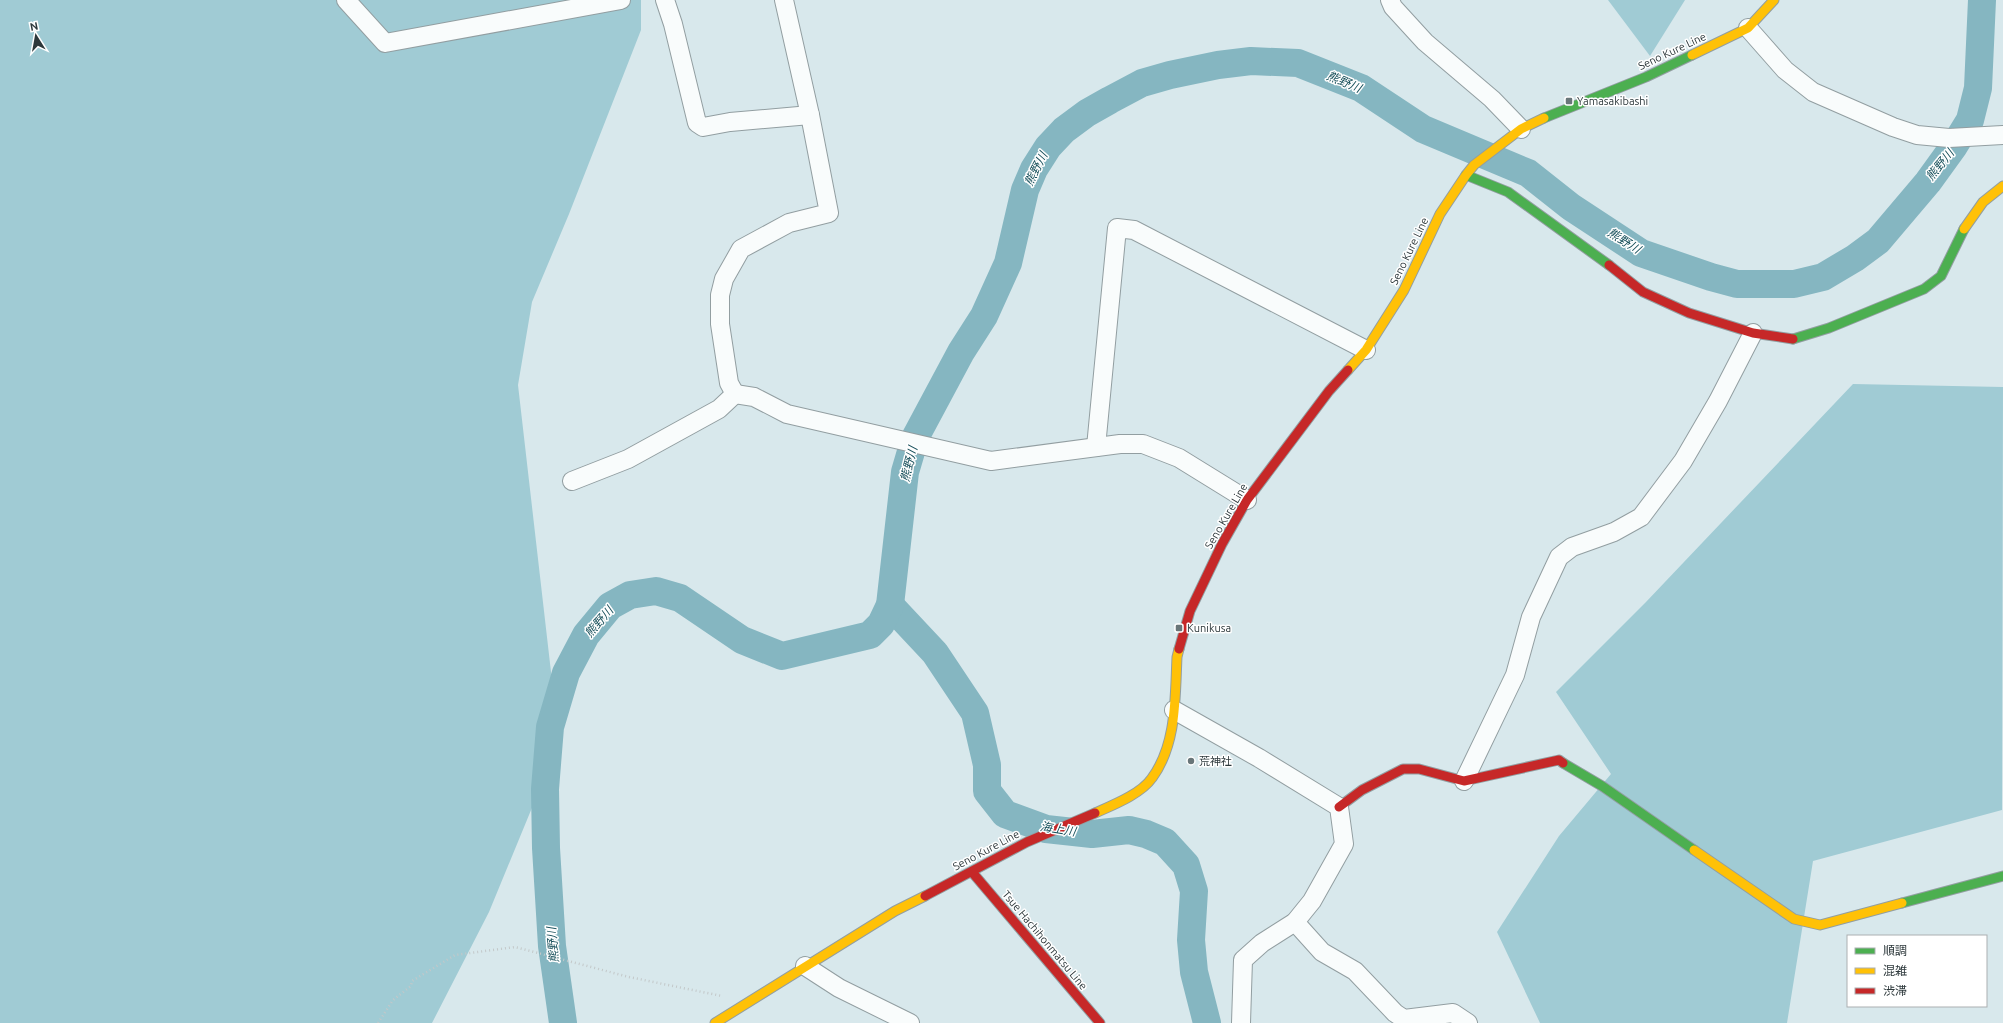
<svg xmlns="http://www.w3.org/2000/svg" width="2003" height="1023" font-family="Ubuntu,'Noto Sans JP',sans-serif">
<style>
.forest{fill:#a0cbd4}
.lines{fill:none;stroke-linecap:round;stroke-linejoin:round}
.river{stroke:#85b6c1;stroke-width:28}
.street-casing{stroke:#929ea1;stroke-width:20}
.fast-casing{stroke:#929ea1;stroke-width:11}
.slow-casing{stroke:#929ea1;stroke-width:11}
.jam-casing{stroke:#929ea1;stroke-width:11}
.path{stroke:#c3c8c9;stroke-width:2.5;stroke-dasharray:1 3;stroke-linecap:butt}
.street{stroke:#f9fcfc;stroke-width:18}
.fast{stroke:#4caf50;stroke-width:9}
.slow{stroke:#ffc107;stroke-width:9}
.jam{stroke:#c62828;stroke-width:9}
.poi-dot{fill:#697679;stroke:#fff;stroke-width:1.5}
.labels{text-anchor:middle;stroke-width:3;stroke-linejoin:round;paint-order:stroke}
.street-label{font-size:11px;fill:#2d383b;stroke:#fff}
.poi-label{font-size:11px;fill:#2d383b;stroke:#fff;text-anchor:start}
.water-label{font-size:12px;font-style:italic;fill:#19515c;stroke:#fff}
</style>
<rect width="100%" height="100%" fill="#d8e8ec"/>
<g class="forest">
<polygon points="0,0 641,0 641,30 569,214 532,302 518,385 554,698 536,798 489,912 432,1023 0,1023"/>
<polygon points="1608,0 1685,0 1650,56"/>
<polygon points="1853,384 2003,387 2002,810 1813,861 1787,1023 1540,1023 1497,932 1559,836 1611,774 1556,692 1646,602"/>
</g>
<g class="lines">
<g class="river">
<polyline points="890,605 935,653 975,713 987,765 987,791 1005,814 1046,829 1092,834 1129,830 1146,834 1165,842 1186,865 1194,891 1191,940 1194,972 1207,1023"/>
<polyline points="563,1023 552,946 546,848 545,789 550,727 566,673 586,635 610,606 630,595 656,591 680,598 742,640 782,656 870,635 881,624 890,605 905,472 915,438 961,352 984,316 1008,263 1025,190 1034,169 1048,147 1064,130 1087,113 1110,100 1142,83 1170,75 1218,65 1251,61 1298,63 1361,88 1423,129 1528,173 1571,207 1641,253 1711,277 1737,284 1794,284 1823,277 1855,258 1878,241 1928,182 1954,146 1970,120 1978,88 1982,0"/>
</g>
<defs>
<g id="street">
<polyline points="346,0 385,43 621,0"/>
<polyline points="665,0 673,24 697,123 703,127 730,122 810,115"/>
<polyline points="1390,0 1393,7 1425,42 1492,99 1521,129"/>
<polyline points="1748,28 1785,70 1813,92 1893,127 1917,135 1949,138 2003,135"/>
<polyline points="735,394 754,397 787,414 991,461 1120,444 1143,444 1179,458 1247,500"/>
<polyline points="735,394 729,383 720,324 720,295 724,279 741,249 789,223 829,213 810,115 784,0"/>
<polyline points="1096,447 1117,228 1134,230 1366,350"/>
<polyline points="572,481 628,459 719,409 735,394"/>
<polyline points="1174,710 1259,758 1339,807 1344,844 1312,901 1295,922 1262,943 1243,960 1241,1023"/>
<polyline points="1464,781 1515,675 1531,617 1559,557 1572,547 1614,532 1641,517 1683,461 1718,401 1753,333"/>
<polyline points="1295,922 1322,952 1355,971 1395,1013 1404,1019 1453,1013 1468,1023"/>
<polyline points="805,966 839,988 910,1023"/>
</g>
<g id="fast">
<polyline points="1544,118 1646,77 1692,55"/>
<polyline points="1466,175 1508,192 1609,265"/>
<polyline points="1793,339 1829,328 1924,289 1941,276 1964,229"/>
<polyline points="1563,763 1602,786 1694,850"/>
<polyline points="1902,903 2003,876"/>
</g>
<g id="slow">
<polyline points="1692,55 1748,28 1774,0"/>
<polyline points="1964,229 1983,202 2003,186"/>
<polyline points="1348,370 1366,350 1404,290 1440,214 1466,175 1474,165 1521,129 1544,118"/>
<path d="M1095,813C1113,805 1141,794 1152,778C1177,744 1175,697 1177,657L1179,649"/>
<polyline points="1694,850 1794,919 1820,925 1902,903"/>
<polyline points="715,1023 895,911 925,896"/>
</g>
<g id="jam">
<polyline points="1609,265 1643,292 1689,313 1753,333 1793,339"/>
<polyline points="1179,649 1190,611 1222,544 1247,500 1329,391 1348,370"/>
<polyline points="1339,807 1362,790 1403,769 1419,769 1464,781 1559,760 1563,763"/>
<polyline points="972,872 1100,1023"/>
<polyline points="925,896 1027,842 1095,813"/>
</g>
</defs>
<use href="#street" class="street-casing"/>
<use href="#fast" class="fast-casing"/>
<use href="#slow" class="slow-casing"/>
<use href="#jam" class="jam-casing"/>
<polyline class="path" points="378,1023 393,1000 411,986 412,981 455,955 515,947 629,977 722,996"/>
<use href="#street" class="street"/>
<use href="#fast" class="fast"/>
<use href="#slow" class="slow"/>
<use href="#jam" class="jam"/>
</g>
<g class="poi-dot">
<rect x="1565" y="97" width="8" height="8" rx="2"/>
<rect x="1175" y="624" width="8" height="8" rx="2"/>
<circle cx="1191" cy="761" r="4"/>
</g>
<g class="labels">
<g class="street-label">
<text transform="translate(1672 51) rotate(-25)" y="4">Seno Kure Line</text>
<text transform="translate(1409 251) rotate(-64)" y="4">Seno Kure Line</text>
<text transform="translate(1226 516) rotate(-60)" y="4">Seno Kure Line</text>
<text transform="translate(986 850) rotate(-28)" y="4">Seno Kure Line</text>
<text transform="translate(1045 940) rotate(50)" y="4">Tsue Hachihonmatsu Line</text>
</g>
<g class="poi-label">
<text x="1577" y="105">Yamasakibashi</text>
<text x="1187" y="632">Kunikusa</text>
<text x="1199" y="765">荒神社</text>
</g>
<g class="water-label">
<text transform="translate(1344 82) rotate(23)" y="4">熊野川</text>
<text transform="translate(1940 165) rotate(-51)" y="4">熊野川</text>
<text transform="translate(1036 169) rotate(-63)" y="4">熊野川</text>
<text transform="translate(1624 241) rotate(32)" y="4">熊野川</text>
<text transform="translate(909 464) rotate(-76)" y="4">熊野川</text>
<text transform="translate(599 622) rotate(-49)" y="4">熊野川</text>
<text transform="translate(1058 829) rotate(9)" y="4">海上川</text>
<text transform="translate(553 945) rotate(-95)" y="4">熊野川</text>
</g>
</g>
<rect x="1847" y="935" width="140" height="72" fill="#ffffff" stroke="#abafb1"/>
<rect x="1855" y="948" width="20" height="6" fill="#4caf50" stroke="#abafb1"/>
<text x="1883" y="955" font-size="12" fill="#2d383b">順調</text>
<rect x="1855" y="968" width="20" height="6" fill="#ffc107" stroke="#abafb1"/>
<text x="1883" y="975" font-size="12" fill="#2d383b">混雑</text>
<rect x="1855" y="988" width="20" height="6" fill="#c62828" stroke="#abafb1"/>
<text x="1883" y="995" font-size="12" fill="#2d383b">渋滞</text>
<g transform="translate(36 36) rotate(349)" stroke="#ffffff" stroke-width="3" paint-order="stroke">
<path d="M0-3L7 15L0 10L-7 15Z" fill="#2d383b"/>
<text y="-6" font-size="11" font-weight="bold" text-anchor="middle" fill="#2d383b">N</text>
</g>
</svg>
